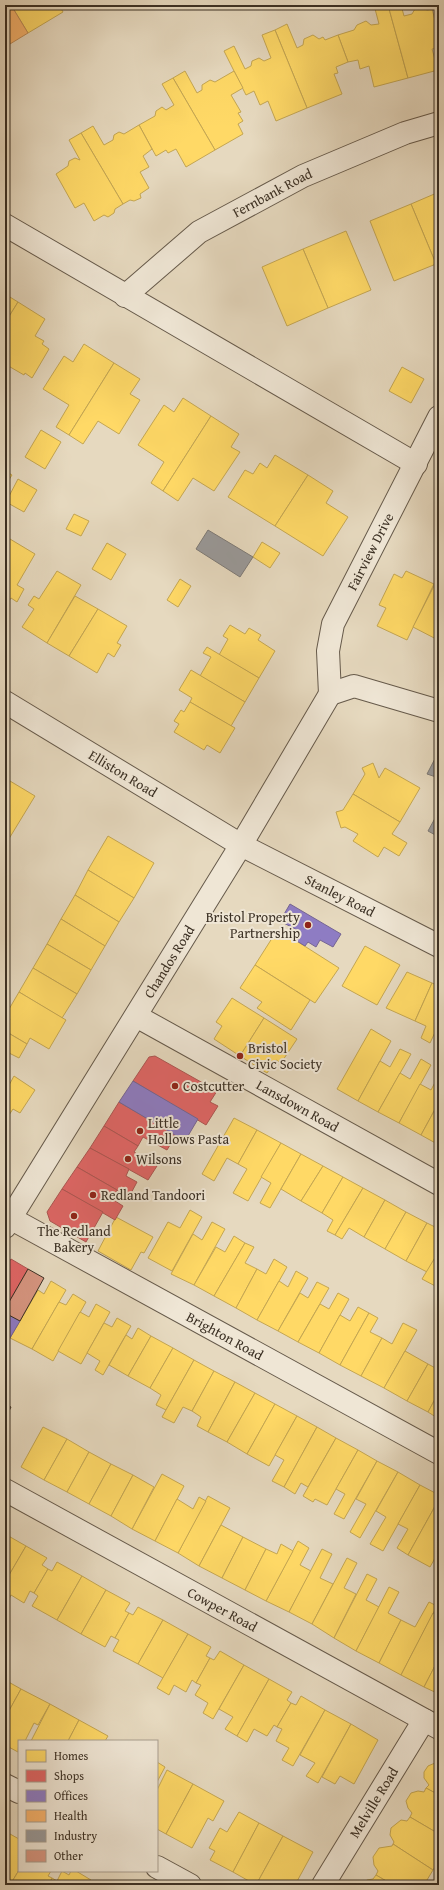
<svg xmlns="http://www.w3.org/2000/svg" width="444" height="1890" font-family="'Gentium Book Plus',serif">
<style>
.homes{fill:#ffd966;stroke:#c4a652}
.shops{fill:#e06666;stroke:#ae5652}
.offices{fill:#8e7cc3;stroke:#756593}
.health{fill:#f6b26b;stroke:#be8b56}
.industry{fill:#999;stroke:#7d7a76}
.building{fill:#d79681;stroke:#3b3024}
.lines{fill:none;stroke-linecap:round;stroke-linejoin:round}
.minor-casing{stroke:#665a4b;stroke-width:24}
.minor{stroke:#efe6d5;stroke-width:22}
.poi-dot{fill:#8f2418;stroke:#efe6d5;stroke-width:1.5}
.labels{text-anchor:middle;stroke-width:4;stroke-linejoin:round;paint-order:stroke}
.street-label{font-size:14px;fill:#3b3024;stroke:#efe6d5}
.poi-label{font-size:14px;fill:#3b3024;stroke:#efe6d5;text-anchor:start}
</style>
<rect width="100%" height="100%" fill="#e6d9bf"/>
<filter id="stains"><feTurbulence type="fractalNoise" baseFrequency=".005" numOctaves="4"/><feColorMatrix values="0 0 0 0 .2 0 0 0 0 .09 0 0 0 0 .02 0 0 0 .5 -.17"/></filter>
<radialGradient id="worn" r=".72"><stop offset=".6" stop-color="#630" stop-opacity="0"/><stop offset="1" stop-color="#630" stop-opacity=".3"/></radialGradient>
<g class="homes">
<polygon points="11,5 59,5 63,12 28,33"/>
<polygon points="374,5 388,5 408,78 374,87 369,66 360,69 358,60 348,62 338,35 354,30 357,25 366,21 371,25 379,24"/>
<polygon points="388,5 401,5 404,16 412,14 415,9 422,7 427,10 432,9 439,35 439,48 432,49 438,70 408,78"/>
<polygon points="287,24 297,48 303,45 304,39 313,35 319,39 323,37 325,40 338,35 348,62 336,67 338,73 334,74 342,94 307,108 275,30"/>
<polygon points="275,30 307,108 276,121 268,101 260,105 254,91 246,95 224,51 234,46 245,69 251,66 252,61 259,58 264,61 271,58 262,35"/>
<polygon points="185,71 197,93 202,90 202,85 210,80 215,82 234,71 243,88 231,95 241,112 238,113 243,121 238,124 243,134 215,150 173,78"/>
<polygon points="173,78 215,150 186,167 176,149 168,153 166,150 156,156 139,125 155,116 156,111 162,107 166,110 174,105 162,84"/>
<polygon points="139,125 152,149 143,156 149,167 140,172 149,188 140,194 141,198 134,201 130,200 123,204 81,133 93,126 104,145 113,140 114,135 119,132 124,134"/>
<polygon points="81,133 123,204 115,209 114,213 108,217 104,215 94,221 84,203 75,208 56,174 68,166 69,161 75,158 80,160 69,140"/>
<polygon points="439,192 439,262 436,264 411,204"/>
<polygon points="411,204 436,264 394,281 370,221"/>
<polygon points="346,231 371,290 328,308 303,249"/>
<polygon points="303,249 328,308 287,326 262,267"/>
<polygon points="5,294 18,302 5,323"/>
<polygon points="18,302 45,319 35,336 44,341 42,344 49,349 32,378 25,373 24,375 5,364 5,323"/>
<polygon points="84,344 114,363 69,435 56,427 69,405 43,389 64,356 73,362"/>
<polygon points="114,363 140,379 130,394 140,400 119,434 98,421 83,444 69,435"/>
<polygon points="402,367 424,379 411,403 389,391"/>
<polygon points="183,398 211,416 163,491 151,483 164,462 138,445 164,405 174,412"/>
<polygon points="211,416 239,434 231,447 240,452 214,491 193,478 178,501 163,491"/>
<polygon points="41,430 61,442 45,469 25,457"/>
<polygon points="275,455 308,475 275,526 228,497 245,470 253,474 260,463 267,468"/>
<polygon points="5,471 12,475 5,486"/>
<polygon points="308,475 333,491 326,503 348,517 323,556 275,526"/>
<polygon points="18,479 37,490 24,512 6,502"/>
<polygon points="74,514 89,521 81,536 66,529"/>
<polygon points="10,539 35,554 17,585 24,589 17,602 11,598 5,608 5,549"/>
<polygon points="262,542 280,553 270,568 253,557"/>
<polygon points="107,543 126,554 111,580 92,569"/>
<polygon points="57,571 81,585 47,643 22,627 34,609 28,605 34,596 39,599"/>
<polygon points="406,571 434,584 407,640 377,626 386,608 379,605 394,574 402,578"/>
<polygon points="180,579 191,586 178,607 167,600"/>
<polygon points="436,582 439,583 438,640 413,627"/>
<polygon points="75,596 98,609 69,656 47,643"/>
<polygon points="98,609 127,626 117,643 121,645 114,657 108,653 97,673 69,656"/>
<polygon points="230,625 245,634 249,628 261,635 258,640 275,651 259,678 219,655 228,639 223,636"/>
<polygon points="207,647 259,678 245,702 200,676 211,657 203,653"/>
<polygon points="191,670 245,702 231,726 190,702 192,698 179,690"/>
<polygon points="190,702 235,728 220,753 207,745 204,750 174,732 179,724 174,721 181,710 184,712"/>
<polygon points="373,763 379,778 385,768 420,788 400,822 353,794 365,774 362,768"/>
<polygon points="5,778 35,796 7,842 5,841"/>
<polygon points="353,794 400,822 392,834 407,843 399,856 384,847 378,857 353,841 358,834 345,827 341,828 336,812 343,810"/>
<polygon points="108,836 154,863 134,898 88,870"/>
<polygon points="88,870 134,898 119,922 75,895"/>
<polygon points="75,895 119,922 105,946 61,919"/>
<polygon points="61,919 105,946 91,970 47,944"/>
<polygon points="276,932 282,936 284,933 339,968 315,1003 255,965"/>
<polygon points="47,944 91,970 77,994 33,968"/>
<polygon points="365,946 400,965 377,1005 342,986"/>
<polygon points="255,965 310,1000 291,1030 257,1008 262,1002 240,988"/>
<polygon points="33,968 77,994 62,1018 19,992"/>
<polygon points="407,972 432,983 415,1021 386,1008"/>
<polygon points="432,983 439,986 439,1024 430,1043 421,1038 426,1026 415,1021"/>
<polygon points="19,992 66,1020 49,1049 30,1038 27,1044 5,1031 5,1027 10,1019 5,1016"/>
<polygon points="232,998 264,1018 240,1056 214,1039 222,1026 216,1022"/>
<polygon points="264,1018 297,1039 281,1063 276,1060 267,1073 240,1056"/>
<polygon points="371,1029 391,1041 358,1101 337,1089"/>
<polygon points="5,1031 27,1044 19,1058 5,1051"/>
<polygon points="400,1049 411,1054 378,1112 358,1101 380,1061 390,1067"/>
<polygon points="421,1059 431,1065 399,1123 378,1112 400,1073 410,1079"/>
<polygon points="439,1075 439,1102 421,1135 399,1123 420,1084 431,1090"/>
<polygon points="14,1076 35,1090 20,1113 13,1109 5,1121 5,1085 8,1087"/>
<polygon points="439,1102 439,1145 421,1135"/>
<polygon points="234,1118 257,1130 238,1164 227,1158 214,1181 202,1174"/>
<polygon points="257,1130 281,1143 248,1201 233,1193 247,1169 238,1164"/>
<polygon points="281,1143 301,1154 270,1208 260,1203 271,1183 261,1177"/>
<polygon points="301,1154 323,1166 301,1201 281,1189"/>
<polygon points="323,1166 343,1177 322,1213 301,1201"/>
<polygon points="343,1177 363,1188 335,1235 327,1231 333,1220 322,1213"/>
<polygon points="363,1188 385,1200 364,1237 349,1228 342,1239 335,1235"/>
<polygon points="385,1200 406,1212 385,1249 364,1237"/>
<polygon points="190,1210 202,1217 172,1271 148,1258 168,1222 180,1228"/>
<polygon points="406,1212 427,1223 406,1261 385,1249"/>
<polygon points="116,1217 153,1237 144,1253 141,1252 131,1270 98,1251"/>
<polygon points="212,1222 225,1229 194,1285 171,1274 193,1234 202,1240"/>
<polygon points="427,1223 439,1229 439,1251 427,1272 406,1261"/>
<polygon points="234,1236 245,1243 214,1296 194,1285 216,1247 225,1252"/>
<polygon points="245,1243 254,1247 245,1263 257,1269 236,1308 214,1296"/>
<polygon points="439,1251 439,1288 422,1279"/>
<polygon points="274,1259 287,1267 257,1320 236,1308 257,1269 266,1274"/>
<polygon points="296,1271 308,1278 278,1331 257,1320 279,1281 288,1287"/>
<polygon points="51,1281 66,1290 32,1349 10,1338 38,1290 44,1294"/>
<polygon points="317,1282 329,1288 298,1342 278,1331 300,1293 308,1298"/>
<polygon points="338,1293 349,1299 319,1353 298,1342 320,1304 329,1309"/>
<polygon points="73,1294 86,1302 53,1361 32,1349 59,1302 66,1305"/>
<polygon points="96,1304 110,1312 81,1364 58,1351 80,1312 89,1317"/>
<polygon points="358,1307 369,1313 340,1365 319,1353 340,1315 350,1321"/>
<polygon points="369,1313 378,1318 370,1332 382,1338 361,1376 340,1365"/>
<polygon points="117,1318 131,1326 103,1375 95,1370 100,1361 87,1353 104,1323 112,1327"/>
<polygon points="403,1323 417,1330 384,1388 361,1376 382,1338 392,1344"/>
<polygon points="138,1328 151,1336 128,1376 109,1365 126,1335 132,1339"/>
<polygon points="151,1336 173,1348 150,1388 128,1376"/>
<polygon points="173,1348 194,1360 166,1410 156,1405 161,1395 150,1388"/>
<polygon points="405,1351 428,1364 407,1401 384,1388"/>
<polygon points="194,1360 214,1371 192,1411 183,1407 174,1423 162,1417"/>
<polygon points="428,1364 439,1370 439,1392 428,1412 407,1401"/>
<polygon points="214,1371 235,1382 208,1432 197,1426 201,1417 192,1411"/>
<polygon points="235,1382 255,1393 227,1442 208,1432"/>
<polygon points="439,1392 439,1419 428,1412"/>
<polygon points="255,1393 275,1404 247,1454 227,1442"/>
<polygon points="275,1404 297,1416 269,1466 247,1454"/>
<polygon points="297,1416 317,1427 284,1487 272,1481 284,1460 275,1455"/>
<polygon points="43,1427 67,1439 44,1480 21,1467"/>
<polygon points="317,1427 336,1438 308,1487 301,1483 295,1494 284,1487"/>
<polygon points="336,1438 358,1450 327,1505 315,1499 313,1502 303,1496"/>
<polygon points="67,1439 89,1452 67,1492 44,1480"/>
<polygon points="358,1450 377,1461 344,1519 334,1514 345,1494 336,1489"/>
<polygon points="89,1452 111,1464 89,1504 67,1492"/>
<polygon points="377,1461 398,1472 360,1538 350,1532 366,1504 356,1499"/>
<polygon points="111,1464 133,1475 111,1516 89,1504"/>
<polygon points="398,1472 420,1485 383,1551 370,1544 386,1517 376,1511"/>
<polygon points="162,1474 184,1486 155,1541 132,1529"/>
<polygon points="133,1475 154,1487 132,1529 111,1516"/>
<polygon points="420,1485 439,1495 439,1499 408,1555 397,1548 408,1529 398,1524"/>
<polygon points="208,1496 230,1508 199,1566 178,1553"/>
<polygon points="199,1497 206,1501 178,1553 155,1541 177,1499 193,1509"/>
<polygon points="439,1499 439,1551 430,1567 408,1555"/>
<polygon points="221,1525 243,1537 222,1578 199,1566"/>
<polygon points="5,1534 26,1546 5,1582"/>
<polygon points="243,1537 266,1549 245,1590 222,1578"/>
<polygon points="298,1541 309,1548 300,1565 311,1571 289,1612 266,1601"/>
<polygon points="281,1544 293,1551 266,1601 245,1590 266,1549 277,1554"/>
<polygon points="26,1546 47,1558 42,1565 48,1569 34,1593 30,1591 24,1603 11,1595 5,1607 5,1582"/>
<polygon points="322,1549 332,1554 320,1578 333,1584 312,1624 289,1612"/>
<polygon points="347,1558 357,1563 344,1588 356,1594 334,1638 312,1624"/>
<polygon points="57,1562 82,1576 57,1620 32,1606 38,1596 34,1593 48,1569 52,1571"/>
<polygon points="367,1574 377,1579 366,1600 379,1607 356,1651 334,1638"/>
<polygon points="82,1576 106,1590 81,1634 57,1620"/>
<polygon points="389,1587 399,1592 388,1613 401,1620 379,1663 356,1651"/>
<polygon points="106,1590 130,1603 125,1611 129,1613 115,1638 111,1636 105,1647 81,1634"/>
<polygon points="429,1602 437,1606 401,1675 379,1663 401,1620 415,1627"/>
<polygon points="138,1607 163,1620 138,1664 113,1651 119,1640 115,1638 129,1613 133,1615"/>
<polygon points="433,1613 439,1616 439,1630 435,1637 439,1639 439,1658 424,1687 401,1675"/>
<polygon points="163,1620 188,1634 163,1678 138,1664"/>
<polygon points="188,1634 211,1647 206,1656 210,1658 196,1683 192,1680 186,1692 174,1685 169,1695 157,1688"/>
<polygon points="220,1651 244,1665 213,1719 203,1713 208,1703 195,1695 201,1685 196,1683 210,1658 214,1660"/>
<polygon points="439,1658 439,1694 424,1687"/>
<polygon points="244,1665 269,1679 237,1736 225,1729 233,1717 219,1709"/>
<polygon points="269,1679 292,1692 287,1700 291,1703 277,1727 274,1725 267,1736 254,1729 247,1742 237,1736"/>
<polygon points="5,1680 21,1689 5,1718"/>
<polygon points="21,1689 50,1704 38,1725 34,1723 25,1741 19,1741 18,1752 5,1745 5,1718"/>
<polygon points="301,1696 325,1710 293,1766 282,1760 289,1748 276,1741 282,1729 277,1727 291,1703 296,1705"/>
<polygon points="50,1704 79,1720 68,1741 31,1741"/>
<polygon points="325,1710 351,1724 318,1783 306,1776 315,1763 300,1755"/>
<polygon points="79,1720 108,1736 105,1741 68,1741"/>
<polygon points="351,1724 378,1740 354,1784 340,1776 335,1784 322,1777"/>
<polygon points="157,1762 165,1767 157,1782"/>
<polygon points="435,1763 439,1764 439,1795 426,1788 429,1785 424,1778 424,1772 428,1766"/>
<polygon points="167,1770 193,1784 166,1834 157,1829 157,1790"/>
<polygon points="193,1784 224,1801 213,1821 208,1818 192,1848 166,1834"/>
<polygon points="426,1788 439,1795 439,1834 410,1817 412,1813 408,1808 406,1801 411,1793 418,1791 424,1792"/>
<polygon points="239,1812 259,1823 233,1872 210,1860 215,1851 209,1848 220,1828 227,1832"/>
<polygon points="410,1817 439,1834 439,1867 436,1865 433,1870 393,1844 394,1842 390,1835 391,1828 401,1820 407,1821"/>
<polygon points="259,1823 283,1836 256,1885 233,1872"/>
<polygon points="10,1834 19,1839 19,1870 10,1885 5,1885 5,1838 7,1839"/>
<polygon points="283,1836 313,1852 295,1885 256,1885"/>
<polygon points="393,1844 433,1870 424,1885 393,1885 376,1875 378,1871 374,1865 373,1857 379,1848 392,1846"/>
<polygon points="19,1870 19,1871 51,1871 48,1876 52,1878 49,1885 10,1885"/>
<polygon points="62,1871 69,1875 71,1871 76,1871 91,1880 88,1885 49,1885 52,1878 57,1881"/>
<polygon points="376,1875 393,1885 360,1885 367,1880 373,1879"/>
</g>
<g class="shops">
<polygon points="155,1056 217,1091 210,1102 218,1106 206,1125 133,1081 149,1057"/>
<polygon points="119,1102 176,1135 167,1150 143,1137 138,1146 104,1126"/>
<polygon points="104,1126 138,1146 134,1152 157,1166 148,1180 90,1148"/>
<polygon points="90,1148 129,1169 126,1176 137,1182 129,1197 77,1167"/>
<polygon points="77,1167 117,1190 112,1199 123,1206 115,1220 62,1189"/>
<polygon points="62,1189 103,1212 86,1242 50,1221 47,1212"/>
<polygon points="11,1259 28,1269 5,1309 5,1269"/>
</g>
<g class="offices">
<polygon points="290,904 341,934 333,947 320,940 316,947 308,942 305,946 292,938 297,930 280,921"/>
<polygon points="133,1081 198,1119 185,1141 119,1102"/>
<polygon points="5,1313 20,1321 10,1338 5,1335"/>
</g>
<polygon class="health" points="5,5 11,5 28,33 5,47"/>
<g class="industry">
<polygon points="208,530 253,557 240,577 196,549"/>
<polygon points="439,751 439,778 427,774"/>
<polygon points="439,811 439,837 428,831"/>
</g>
<g class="building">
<polygon points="28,1269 44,1278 20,1321 5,1313 5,1309"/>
<polygon points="5,1404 11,1407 5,1419"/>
</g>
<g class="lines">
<defs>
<g id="minor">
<polyline points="5,225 416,464"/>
<path id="s1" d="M125,296L199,232L303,176L405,133L439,123"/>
<path id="s2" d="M330,694L328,651L333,624L439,417"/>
<polyline points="330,694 354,686 439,711"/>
<path id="s3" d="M5,702L241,845L439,946"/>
<path id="s4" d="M136,1016L439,1184"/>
<path id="s5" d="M10,1218L439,1453"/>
<path id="s6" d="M5,1227L241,845L330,694"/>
<path id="s7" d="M5,1490L439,1728"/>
<polyline points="5,1785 19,1792"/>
<polyline points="157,1867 190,1885"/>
<path id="s8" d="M323,1885L424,1720"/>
</g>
</defs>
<use href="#minor" class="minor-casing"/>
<use href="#minor" class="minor"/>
</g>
<g class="poi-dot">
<circle cx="308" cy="925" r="4"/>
<circle cx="240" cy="1056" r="4"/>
<circle cx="175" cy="1086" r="4"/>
<circle cx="140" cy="1131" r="4"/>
<circle cx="128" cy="1159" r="4"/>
<circle cx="93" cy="1195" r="4"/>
<circle cx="74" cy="1216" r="4"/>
</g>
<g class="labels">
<g class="street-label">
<text dy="5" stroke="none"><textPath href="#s1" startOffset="181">Fernbank Road</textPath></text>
<text dy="5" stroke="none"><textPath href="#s2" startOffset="152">Fairview Drive</textPath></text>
<text dy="5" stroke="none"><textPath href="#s3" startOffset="138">Elliston Road</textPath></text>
<text dy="5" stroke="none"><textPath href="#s3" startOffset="387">Stanley Road</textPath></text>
<text dy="5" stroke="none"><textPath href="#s6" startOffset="312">Chandos Road</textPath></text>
<text dy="5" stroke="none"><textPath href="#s4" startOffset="185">Lansdown Road</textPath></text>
<text dy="5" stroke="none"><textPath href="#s5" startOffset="245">Brighton Road</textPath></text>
<text dy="5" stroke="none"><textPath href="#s7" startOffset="248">Cowper Road</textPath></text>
<text dy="5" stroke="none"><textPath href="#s8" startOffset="97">Melville Road</textPath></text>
</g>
<g class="poi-label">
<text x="300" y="922" text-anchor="end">Bristol Property<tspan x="300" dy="16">Partnership</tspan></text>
<text x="248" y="1053">Bristol<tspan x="248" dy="16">Civic Society</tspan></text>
<text x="183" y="1091">Costcutter</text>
<text x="148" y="1128">Little<tspan x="148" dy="16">Hollows Pasta</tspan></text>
<text x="136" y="1164">Wilsons</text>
<text x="101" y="1200">Redland Tandoori</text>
<text x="74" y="1236" text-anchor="middle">The Redland<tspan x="74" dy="16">Bakery</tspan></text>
</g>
</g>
<rect width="444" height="1890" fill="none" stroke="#e6d9bf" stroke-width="20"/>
<rect x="6" y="6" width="432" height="1878" fill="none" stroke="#3b3024" stroke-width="2"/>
<rect x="10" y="10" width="424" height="1870" fill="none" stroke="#3b3024"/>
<rect x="18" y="1740" width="140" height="132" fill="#efe6d5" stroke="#a79d8e"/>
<rect x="26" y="1750" width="20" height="12" fill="#ffd966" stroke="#a79d8e"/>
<text x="54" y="1760" font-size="12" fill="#3b3024">Homes</text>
<rect x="26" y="1770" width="20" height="12" fill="#e06666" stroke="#a79d8e"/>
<text x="54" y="1780" font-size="12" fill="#3b3024">Shops</text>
<rect x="26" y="1790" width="20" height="12" fill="#8e7cc3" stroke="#a79d8e"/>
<text x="54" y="1800" font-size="12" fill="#3b3024">Offices</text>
<rect x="26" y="1810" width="20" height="12" fill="#f6b26b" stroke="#a79d8e"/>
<text x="54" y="1820" font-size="12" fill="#3b3024">Health</text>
<rect x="26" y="1830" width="20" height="12" fill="#999999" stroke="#a79d8e"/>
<text x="54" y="1840" font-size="12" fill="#3b3024">Industry</text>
<rect x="26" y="1850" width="20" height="12" fill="#d79681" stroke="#a79d8e"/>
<text x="54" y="1860" font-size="12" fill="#3b3024">Other</text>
<rect width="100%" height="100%" filter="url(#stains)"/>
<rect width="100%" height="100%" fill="url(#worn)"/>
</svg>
